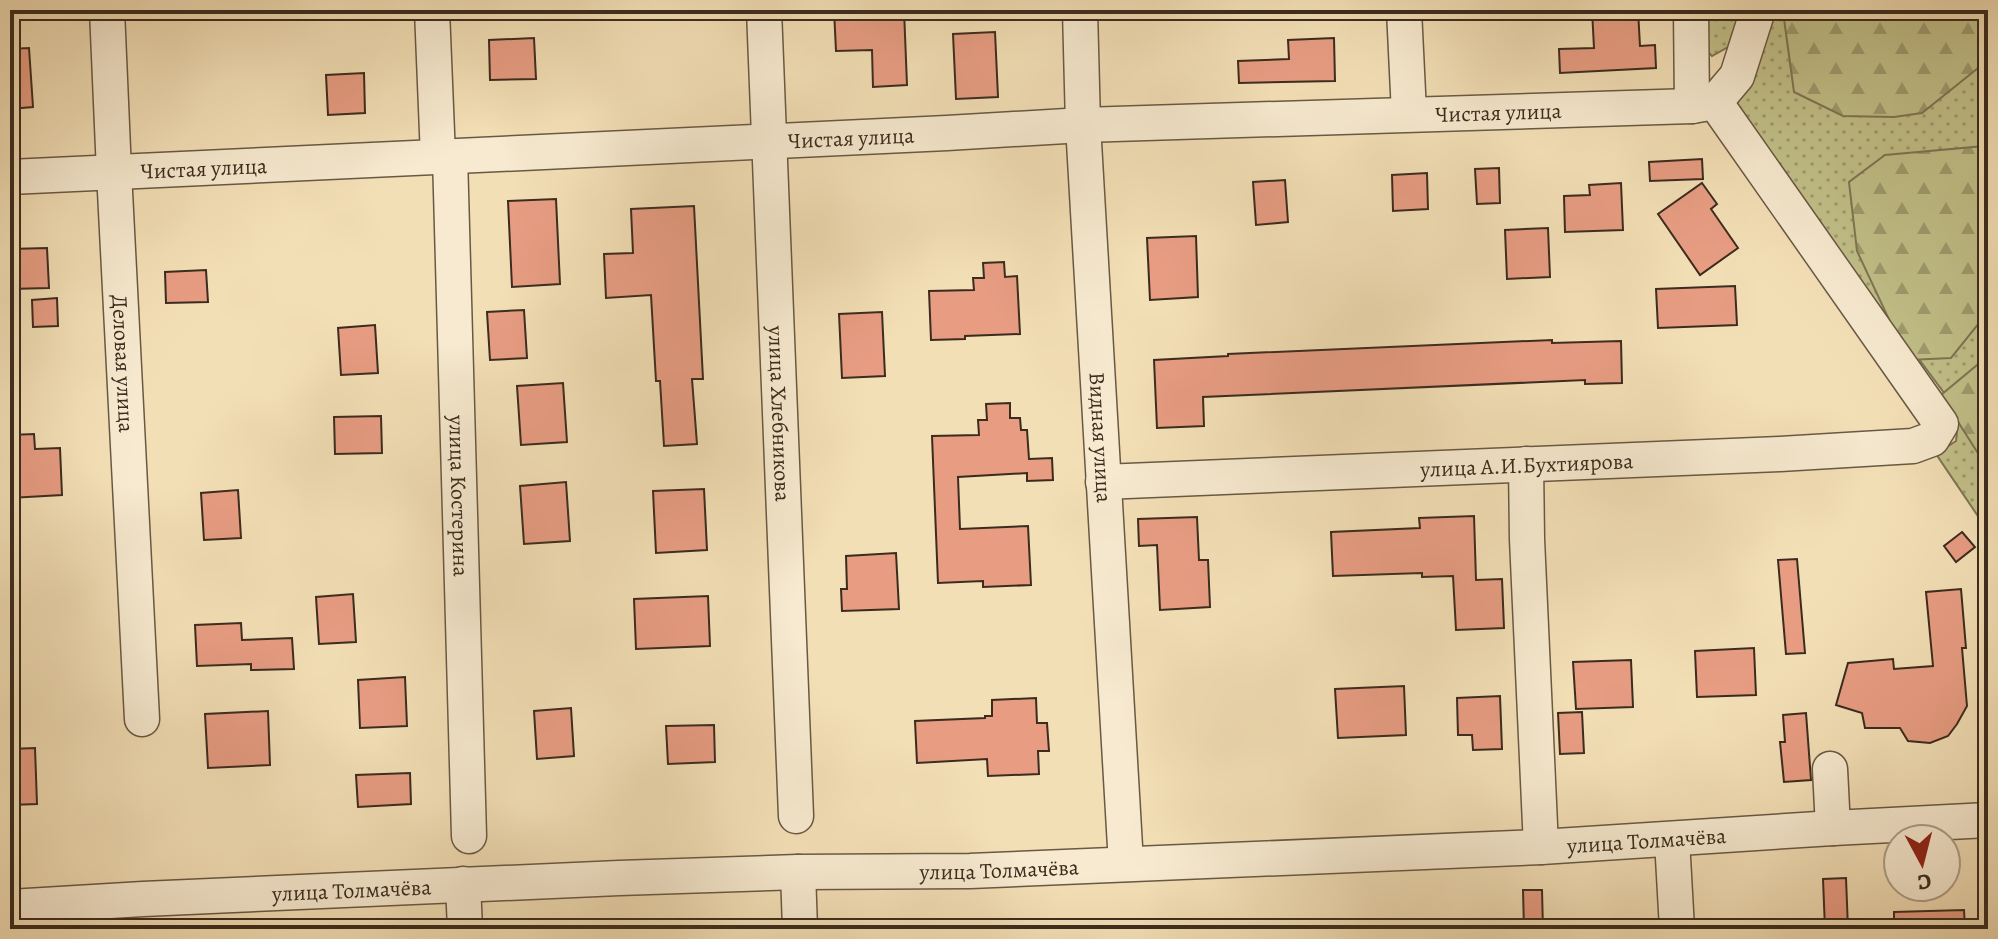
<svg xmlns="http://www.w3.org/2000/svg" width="1998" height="939" font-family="Alegreya,serif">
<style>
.grass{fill:url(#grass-dots);stroke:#7e7654;stroke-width:2}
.forest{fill:url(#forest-firs);stroke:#7e7654;stroke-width:2}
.building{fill:#e89d83;stroke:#3b2c1e;stroke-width:2}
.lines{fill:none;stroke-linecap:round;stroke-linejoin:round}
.minor-casing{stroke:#695944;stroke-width:37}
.minor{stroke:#f7ead0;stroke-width:34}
.labels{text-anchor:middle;stroke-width:8;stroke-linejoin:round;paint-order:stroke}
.street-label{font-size:22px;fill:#3b2c1e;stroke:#f7ead0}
</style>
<defs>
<pattern id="grass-dots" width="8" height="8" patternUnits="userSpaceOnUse" patternTransform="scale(2)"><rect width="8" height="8" fill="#c2c089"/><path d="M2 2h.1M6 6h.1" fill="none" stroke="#9f9c6f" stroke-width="1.8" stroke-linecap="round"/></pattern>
<pattern id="forest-firs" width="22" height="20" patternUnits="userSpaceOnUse" patternTransform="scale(2)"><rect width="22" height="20" fill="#c2c089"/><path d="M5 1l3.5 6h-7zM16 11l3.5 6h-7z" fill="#9f9c6f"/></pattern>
</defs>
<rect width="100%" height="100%" fill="#f3dfb6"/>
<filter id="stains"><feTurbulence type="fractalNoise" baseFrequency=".0025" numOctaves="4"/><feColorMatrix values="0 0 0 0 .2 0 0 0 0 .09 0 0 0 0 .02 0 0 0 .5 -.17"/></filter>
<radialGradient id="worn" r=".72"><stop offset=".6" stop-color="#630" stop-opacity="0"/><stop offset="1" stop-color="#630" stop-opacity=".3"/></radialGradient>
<g class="grass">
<polygon points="1703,10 1741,10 1728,47 1712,56 1703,47"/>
<polygon points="1768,10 1988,10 1988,531 1936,454 1956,441 1959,413 1726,100"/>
</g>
<g class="forest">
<polygon points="1788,10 1988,10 1988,71 1978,68 1922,113 1894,117 1843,116 1794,92 1784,19"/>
<polygon points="1988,128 1988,312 1951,358 1908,360 1857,251 1849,182 1885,155 1984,146"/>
<polygon points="1988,356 1988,469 1941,395"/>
</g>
<g class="building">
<polygon points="834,10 904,10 907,85 873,87 872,50 836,51"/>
<polygon points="1592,10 1638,10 1640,46 1655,45 1656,68 1560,73 1559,49 1594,48"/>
<polygon points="995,32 998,97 956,99 953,34"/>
<polygon points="534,38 536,79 490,80 489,40"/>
<polygon points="1334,38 1335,81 1239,83 1238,61 1289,59 1288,40"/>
<polygon points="29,48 33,107 10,109 10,49"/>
<polygon points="364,73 365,113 328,115 326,75"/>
<polygon points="1702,159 1703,179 1650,181 1649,162"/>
<polygon points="1499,168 1500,203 1477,204 1475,169"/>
<polygon points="1427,173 1428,209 1393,211 1392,175"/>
<polygon points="1285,180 1288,222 1256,225 1253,182"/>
<polygon points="1621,183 1623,230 1565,232 1564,196 1590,195 1589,185"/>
<polygon points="1702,183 1717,204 1711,209 1738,248 1700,275 1658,214"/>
<polygon points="556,199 560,284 512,287 508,201"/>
<polygon points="694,206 703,379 692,379 697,444 664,446 660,381 656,381 651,295 606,298 604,254 633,253 631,209"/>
<polygon points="1548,228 1550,277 1507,279 1505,230"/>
<polygon points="1196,236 1198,297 1150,300 1147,238"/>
<polygon points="47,248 49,288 10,289 10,249"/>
<polygon points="1004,262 1005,277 1017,276 1020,334 965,336 965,339 931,340 929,291 974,290 973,278 984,278 983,263"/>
<polygon points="206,270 208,302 166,303 165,272"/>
<polygon points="1735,286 1737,325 1658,328 1656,289"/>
<polygon points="57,298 58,326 33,327 32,300"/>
<polygon points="524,310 527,358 490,360 487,312"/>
<polygon points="882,312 885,376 842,378 839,314"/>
<polygon points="375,325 378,373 341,375 338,328"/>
<polygon points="1552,340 1552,343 1621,341 1622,383 1585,384 1585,380 1203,397 1204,426 1157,428 1154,360 1228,356 1228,354"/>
<polygon points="563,383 567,442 521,445 517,386"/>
<polygon points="1010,403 1010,418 1020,418 1021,430 1027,430 1029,459 1052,458 1053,480 1027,481 1027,473 958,477 960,529 1028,526 1031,585 983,587 983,581 938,583 932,436 979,435 978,420 987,420 986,404"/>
<polygon points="381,416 382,453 335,454 334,417"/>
<polygon points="34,434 35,449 60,448 62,495 10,498 10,435"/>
<polygon points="566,482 570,541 524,544 520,486"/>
<polygon points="704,489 707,550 656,553 653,491"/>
<polygon points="238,490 241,538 204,540 201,493"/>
<polygon points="1474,516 1476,580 1502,579 1504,628 1456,630 1453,576 1422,577 1422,573 1333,576 1331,532 1420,528 1419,518"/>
<polygon points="1197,517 1199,560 1208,560 1210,607 1160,610 1157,545 1139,546 1138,519"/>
<polygon points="1962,532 1975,547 1956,562 1944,546"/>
<polygon points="896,553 899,609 842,611 841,589 847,589 846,556"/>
<polygon points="1797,559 1805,653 1786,654 1778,560"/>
<polygon points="1961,589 1966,648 1962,648 1967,706 1957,724 1948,736 1930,743 1908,741 1900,728 1865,728 1862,713 1836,705 1848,663 1893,659 1894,669 1933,666 1926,592"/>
<polygon points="353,594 356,642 319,644 316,597"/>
<polygon points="708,596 710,646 636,649 634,599"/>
<polygon points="241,623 242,640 292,638 294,669 251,670 251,664 197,666 195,625"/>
<polygon points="1754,648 1756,695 1697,697 1695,651"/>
<polygon points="1631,660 1633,707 1576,709 1573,662"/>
<polygon points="405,677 407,726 360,728 358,680"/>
<polygon points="1404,686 1406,735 1338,738 1335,689"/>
<polygon points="1500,696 1502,749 1473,750 1472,735 1458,735 1457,698"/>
<polygon points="1036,698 1037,723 1047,723 1049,751 1038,751 1039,774 988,776 987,759 917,763 915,721 985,718 985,716 992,716 992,700"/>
<polygon points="571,708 574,756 537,759 534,711"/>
<polygon points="268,711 270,765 208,768 205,714"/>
<polygon points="1582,712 1584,753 1560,754 1558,713"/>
<polygon points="1806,713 1811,780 1784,782 1780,742 1785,742 1783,715"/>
<polygon points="714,725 715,762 668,764 666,726"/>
<polygon points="35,748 37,804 10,805 10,749"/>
<polygon points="410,773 411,804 358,807 356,775"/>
<polygon points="1846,878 1848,929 1825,929 1823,879"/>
<polygon points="1523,890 1542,890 1543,929 1524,929"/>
<polygon points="1964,910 1965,929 1894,929 1894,912"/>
</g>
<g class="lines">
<defs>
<g id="minor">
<path id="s1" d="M107,10L114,172L142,719"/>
<polyline points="432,10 438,157"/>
<path id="s2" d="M764,10L796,816"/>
<path id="s3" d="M1080,10L1083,125L1126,864"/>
<polyline points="1404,10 1409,113"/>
<polyline points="1691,10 1692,106"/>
<path id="s4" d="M450,156L469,836"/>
<path id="s5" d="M10,177L947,133L1083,125L1692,106L1715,102L1737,76L1758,10"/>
<polyline points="1526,464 1527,539 1541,847"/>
<path id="s6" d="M1103,482L1780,454L1913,446L1932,439L1941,424L1715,102"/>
<polyline points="1830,769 1833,828"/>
<polyline points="1672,840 1677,929"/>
<polyline points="798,872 800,929"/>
<polyline points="463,884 465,929"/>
<path id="s7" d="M10,907L143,899L619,878L798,872L970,871L1541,847L1833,828L1988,820"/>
</g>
</defs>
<use href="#minor" class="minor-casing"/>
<use href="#minor" class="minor"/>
</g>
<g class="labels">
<g class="street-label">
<text dy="8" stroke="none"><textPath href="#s5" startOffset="1490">Чистая улица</textPath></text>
<text dy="8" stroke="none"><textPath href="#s5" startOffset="842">Чистая улица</textPath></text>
<text dy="8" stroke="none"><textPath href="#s5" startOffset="194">Чистая улица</textPath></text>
<text dy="8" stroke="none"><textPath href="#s1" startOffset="354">Деловая улица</textPath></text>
<text dy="8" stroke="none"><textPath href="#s2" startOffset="404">улица Хлебникова</textPath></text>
<text dy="8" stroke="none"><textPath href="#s3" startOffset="428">Видная улица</textPath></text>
<text dy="8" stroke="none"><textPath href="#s6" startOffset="424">улица А.И.Бухтиярова</textPath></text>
<text dy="8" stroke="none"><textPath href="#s4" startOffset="340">улица Костерина</textPath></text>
<text dy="8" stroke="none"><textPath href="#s7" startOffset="1638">улица Толмачёва</textPath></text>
<text dy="8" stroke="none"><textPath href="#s7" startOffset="990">улица Толмачёва</textPath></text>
<text dy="8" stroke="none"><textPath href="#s7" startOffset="342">улица Толмачёва</textPath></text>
</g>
</g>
<rect width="1998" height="939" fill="none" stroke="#f3dfb6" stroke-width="40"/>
<rect x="12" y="12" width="1974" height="915" fill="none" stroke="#3b2c1e" stroke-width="4"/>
<rect x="20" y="20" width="1958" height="899" fill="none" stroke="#3b2c1e" stroke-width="2"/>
<g transform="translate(1922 863) rotate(173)"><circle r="38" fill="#f7ead0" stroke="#ac9e89" stroke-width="2"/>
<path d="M0-6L14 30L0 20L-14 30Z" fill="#8f2418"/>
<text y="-12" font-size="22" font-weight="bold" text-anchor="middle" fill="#3b2c1e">С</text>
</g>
<rect width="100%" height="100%" filter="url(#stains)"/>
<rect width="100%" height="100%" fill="url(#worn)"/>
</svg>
